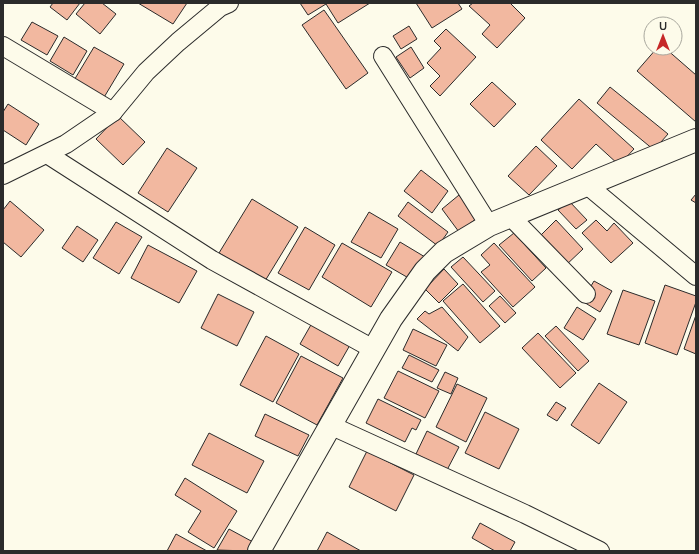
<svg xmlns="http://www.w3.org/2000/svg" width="699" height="554" font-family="Mulish,sans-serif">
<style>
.building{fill:#f2b8a0;stroke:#2b2b2b}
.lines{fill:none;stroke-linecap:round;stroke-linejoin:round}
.minor-casing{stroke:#2b2b2b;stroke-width:20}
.tertiary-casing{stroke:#2b2b2b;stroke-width:24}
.minor{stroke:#fdfbea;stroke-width:18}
.tertiary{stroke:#fdfbea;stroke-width:22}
</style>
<rect width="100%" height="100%" fill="#fdfbea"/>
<g class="building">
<polygon points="53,3 80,3 67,20 50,7"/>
<polygon points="85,3 102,3 116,14 100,34 76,14"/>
<polygon points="138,3 187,3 173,24"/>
<polygon points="300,3 370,3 338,23 326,4 308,15"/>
<polygon points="416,3 458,3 462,9 432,28"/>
<polygon points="473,3 510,3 525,18 497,48 482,34 490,25 469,6"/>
<polygon points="324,10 368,73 346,89 302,25"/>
<polygon points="32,22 58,36 47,55 21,40"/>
<polygon points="409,26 417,39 401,49 393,36"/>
<polygon points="446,29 476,57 440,96 430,86 440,76 427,63 441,48 434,41"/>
<polygon points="64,37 87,51 73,75 50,61"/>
<polygon points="94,47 124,64 103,99 73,82"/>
<polygon points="411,47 424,68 410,78 396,57"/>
<polygon points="657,48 665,48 696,75 696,122 637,71"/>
<polygon points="492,82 516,104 494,127 470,104"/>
<polygon points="610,87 668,134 654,150 597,103"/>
<polygon points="579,99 634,149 619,165 596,144 572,169 541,140"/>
<polygon points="8,104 39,124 26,145 3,130 3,112"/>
<polygon points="118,116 145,142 123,165 96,139"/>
<polygon points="536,146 557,166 529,195 508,176"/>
<polygon points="167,148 197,168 168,212 138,193"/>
<polygon points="421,170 448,191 432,213 404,191"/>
<polygon points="696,194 696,203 691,200"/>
<polygon points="459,195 477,218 459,232 442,209"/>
<polygon points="252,199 298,227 265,281 219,253"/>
<polygon points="10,201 44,230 21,257 3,242 3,210"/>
<polygon points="569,201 587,220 576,229 558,210"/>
<polygon points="408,202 448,232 438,246 398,216"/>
<polygon points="369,212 398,229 381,258 351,242"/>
<polygon points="556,220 583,249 564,267 537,239"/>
<polygon points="596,220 607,231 614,223 633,243 611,263 582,233"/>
<polygon points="116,222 142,237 119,274 93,258"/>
<polygon points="77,226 98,240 83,262 62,248"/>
<polygon points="305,227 335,245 309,290 278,273"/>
<polygon points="514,233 546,268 532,281 499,245"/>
<polygon points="400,242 425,257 412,280 386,265"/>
<polygon points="342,243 392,272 371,307 322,277"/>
<polygon points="494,243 535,287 513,307 481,272 490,265 481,255"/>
<polygon points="148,245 197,271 179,303 131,278"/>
<polygon points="463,257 495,291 483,302 451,267"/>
<polygon points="444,269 458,284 439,303 425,289"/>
<polygon points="594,281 612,291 600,312 582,301"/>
<polygon points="463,284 500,326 480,343 443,301"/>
<polygon points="665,285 696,296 696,302 677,355 645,343"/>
<polygon points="623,290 655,301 639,345 607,334"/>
<polygon points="218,294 254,312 237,346 201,328"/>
<polygon points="500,296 516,313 505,323 489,306"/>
<polygon points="442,307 468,337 458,351 417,319 425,311 429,314"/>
<polygon points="577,307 596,319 583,340 564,328"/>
<polygon points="696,315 696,354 684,349"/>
<polygon points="312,323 350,345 338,366 300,344"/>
<polygon points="556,326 589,361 578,371 545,336"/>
<polygon points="413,329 447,345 436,366 403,350"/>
<polygon points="538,333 576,373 560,388 522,348"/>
<polygon points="266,336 299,354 273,402 240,385"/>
<polygon points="409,355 439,370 432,382 402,368"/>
<polygon points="301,356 343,378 317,425 276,403"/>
<polygon points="398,371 439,391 425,418 384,398"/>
<polygon points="445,372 458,378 451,394 437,388"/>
<polygon points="599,383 627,402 599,444 571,425"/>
<polygon points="457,384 487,398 466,442 436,427"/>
<polygon points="378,399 421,420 416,430 412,428 405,442 366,423"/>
<polygon points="556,402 566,408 557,421 547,415"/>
<polygon points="485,412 519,429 499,469 465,453"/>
<polygon points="265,414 309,435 298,456 255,436"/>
<polygon points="427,431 459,447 447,470 416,454"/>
<polygon points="209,433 264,461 247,493 192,465"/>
<polygon points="367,451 414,475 396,511 349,487"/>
<polygon points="185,478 237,511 214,548 188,532 201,511 175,495"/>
<polygon points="480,523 515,542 510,551 495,551 472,538"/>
<polygon points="229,529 253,542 248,551 217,550"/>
<polygon points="327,532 361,551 317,551"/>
<polygon points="176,534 207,551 167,551"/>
</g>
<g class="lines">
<defs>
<g id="minor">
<polyline points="3,46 113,112"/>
<polyline points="383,56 489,225"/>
<polyline points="47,154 212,260 375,350"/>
<polyline points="3,175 66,144 113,112 146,72 178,42 220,7 229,3"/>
<polyline points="586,184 696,276"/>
<polyline points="510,216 586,294"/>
<polyline points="332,426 525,514 600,551"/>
</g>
<polyline id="tertiary" points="259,551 391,319 425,271 444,252 489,225 696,140"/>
</defs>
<use href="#minor" class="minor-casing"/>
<use href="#tertiary" class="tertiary-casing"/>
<use href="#minor" class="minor"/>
<use href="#tertiary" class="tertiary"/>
</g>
<rect width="699" height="554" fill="none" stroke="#2b2b2b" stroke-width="8"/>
<g transform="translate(663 36)"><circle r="19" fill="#fdfbea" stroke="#a9a89e"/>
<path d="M0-3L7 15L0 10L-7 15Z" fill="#c62828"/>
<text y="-6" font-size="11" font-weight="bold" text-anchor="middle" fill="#2b2b2b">U</text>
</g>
</svg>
